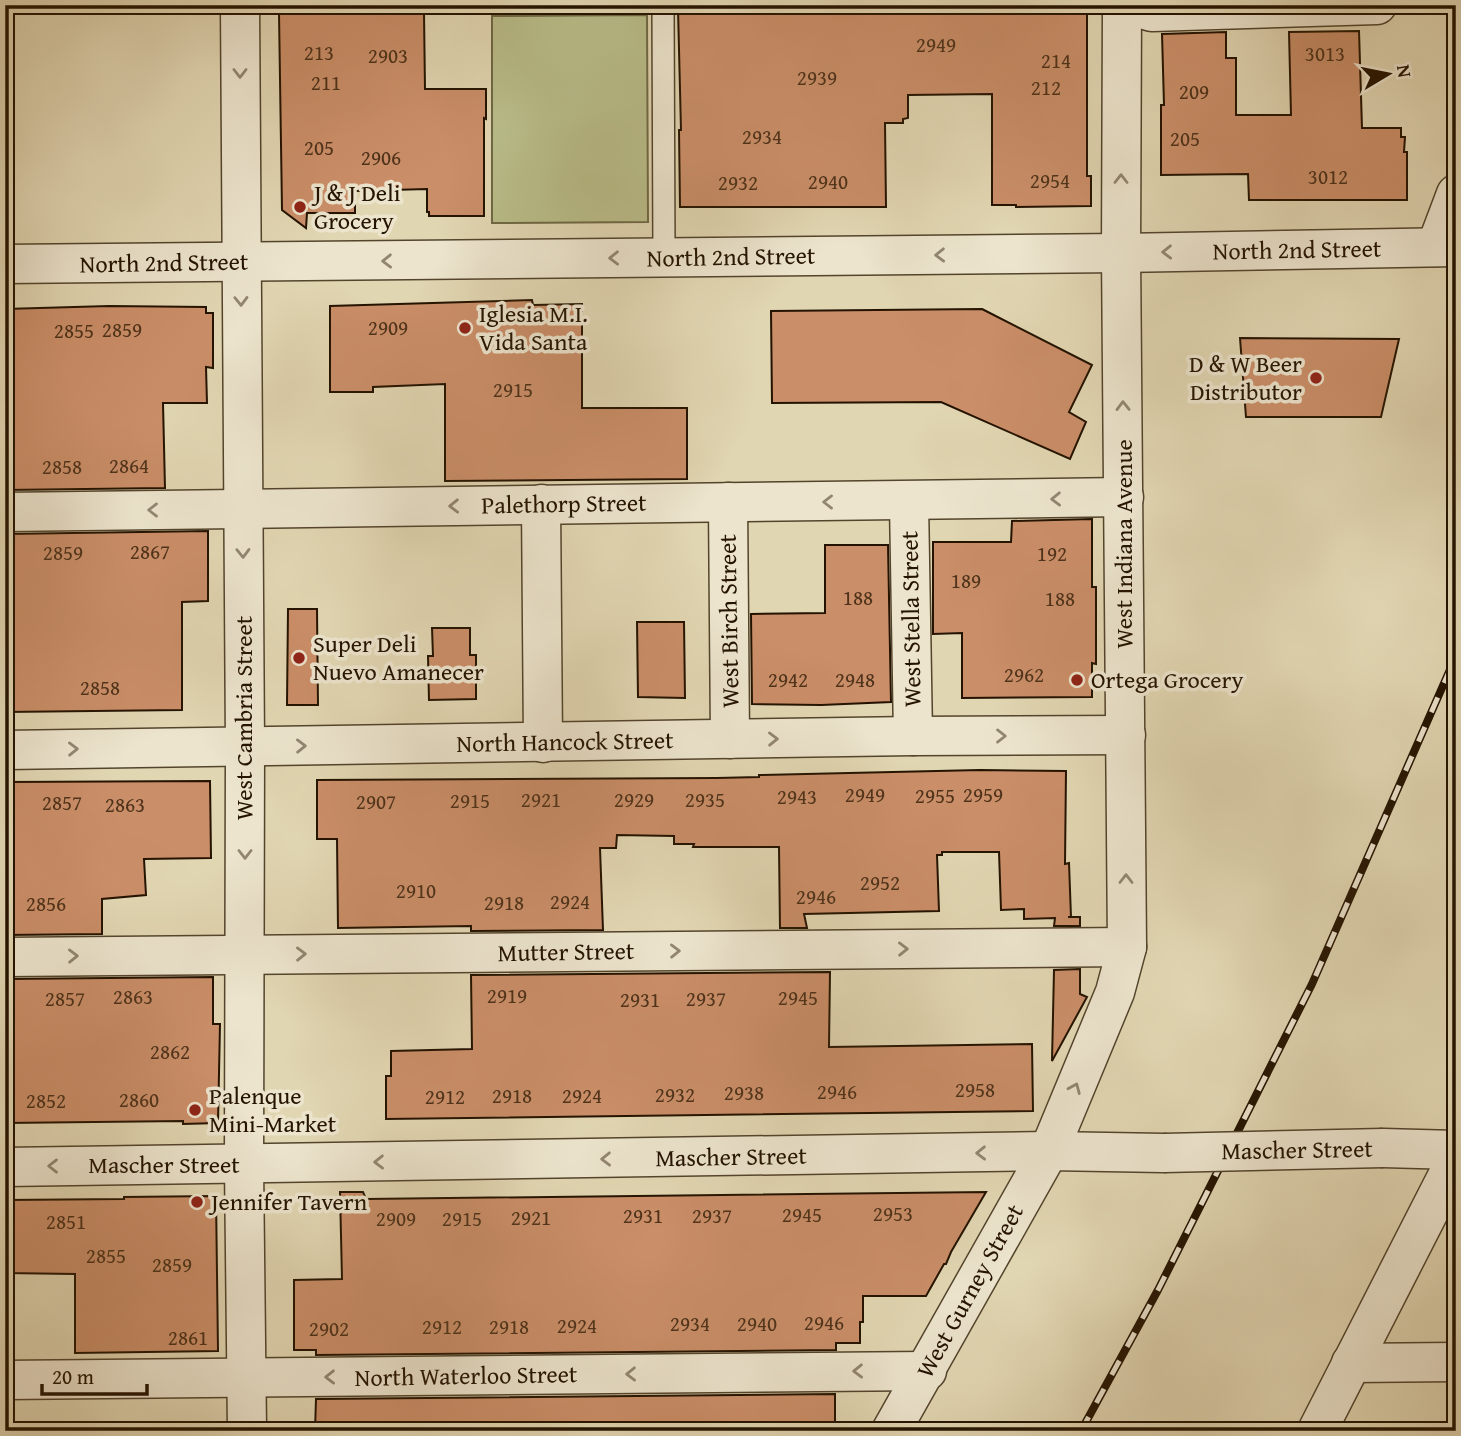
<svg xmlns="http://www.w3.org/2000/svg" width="1461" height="1436" font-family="'Gentium Book Plus',serif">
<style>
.green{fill:#b8bc88;stroke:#6e6844;stroke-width:2}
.building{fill:#ca8e68;stroke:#241300;stroke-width:2}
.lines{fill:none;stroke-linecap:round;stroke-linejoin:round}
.service-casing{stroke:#53442c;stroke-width:24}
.minor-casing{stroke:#53442c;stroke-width:41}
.tertiary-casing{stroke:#53442c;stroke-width:41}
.service{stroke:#ece4cd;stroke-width:21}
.minor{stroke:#ece4cd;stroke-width:38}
.tertiary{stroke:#ece4cd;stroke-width:38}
.rail-casing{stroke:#241300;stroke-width:8}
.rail{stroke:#ece4cd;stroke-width:5;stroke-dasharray:16;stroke-linecap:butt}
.minor-bridge-casing{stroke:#53442c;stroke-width:41;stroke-linecap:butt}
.minor-bridge{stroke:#ece4cd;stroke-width:38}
.oneway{stroke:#928671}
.poi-dot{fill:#8f2418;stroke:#ece4cd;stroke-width:2.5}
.labels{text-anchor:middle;stroke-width:7;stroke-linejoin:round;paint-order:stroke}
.number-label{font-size:21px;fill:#4e321a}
.poi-label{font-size:24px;fill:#241300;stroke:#ece4cd;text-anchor:start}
.street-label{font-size:24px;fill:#241300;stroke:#ece4cd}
</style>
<rect width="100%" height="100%" fill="#e1d6b2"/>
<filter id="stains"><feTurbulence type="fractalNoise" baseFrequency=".00286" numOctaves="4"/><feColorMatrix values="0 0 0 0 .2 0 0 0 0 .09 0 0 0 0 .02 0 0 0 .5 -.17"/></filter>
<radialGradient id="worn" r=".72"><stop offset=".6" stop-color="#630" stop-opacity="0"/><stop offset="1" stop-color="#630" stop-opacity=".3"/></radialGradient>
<polygon class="green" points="647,15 648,222 492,223 492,16"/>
<g class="building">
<polygon points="1087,5 1087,176 1091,176 1091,206 1016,207 1016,205 992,205 992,94 908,95 908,118 903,119 903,123 885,123 886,207 680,207 679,130 681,130 678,9"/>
<polygon points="351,12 351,14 424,13 425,89 486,89 486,119 484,118 484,216 429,216 429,212 427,212 427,189 355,191 355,213 307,213 306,228 282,210 279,13"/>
<polygon points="1359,31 1362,128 1401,128 1401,137 1405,137 1404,152 1407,152 1407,200 1249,200 1248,174 1161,175 1161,105 1164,105 1162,34 1226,32 1226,58 1236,58 1236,115 1291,115 1289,32"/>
<polygon points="532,300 533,305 582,304 582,408 687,408 687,479 445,481 445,384 373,387 373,392 330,392 330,306"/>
<polygon points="109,306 206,307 206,313 213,313 213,368 206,367 207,403 163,403 165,488 5,490 5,309"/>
<polygon points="982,309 1092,365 1069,412 1086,422 1070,459 941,402 772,403 771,311"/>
<polygon points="1240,338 1399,339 1381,417 1246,417"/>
<polygon points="1092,519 1092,587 1096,587 1096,664 1092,663 1092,697 962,698 962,633 933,634 933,542 1011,542 1012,521"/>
<polygon points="208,531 208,601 182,602 182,710 5,712 5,534"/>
<polygon points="825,545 888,545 891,702 821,705 752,704 751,614 825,613"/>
<polygon points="288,609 317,609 318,705 287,705"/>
<polygon points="637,622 684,622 685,698 638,697"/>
<polygon points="432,628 470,628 470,655 476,655 476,699 429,700 428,656 433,656"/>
<polygon points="980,770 1066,771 1065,864 1069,863 1071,917 1068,917 1080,917 1080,926 1054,926 1055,918 1024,919 1024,909 1001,910 999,852 942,852 942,855 937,855 939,911 804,914 807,928 780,928 779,847 693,847 694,844 674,844 674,836 617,835 616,848 600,848 603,930 471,931 471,926 338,928 337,839 317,839 317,780 717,778 759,777 759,775"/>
<polygon points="210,781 211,858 144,859 146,895 102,899 102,934 5,935 5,782"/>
<polygon points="1080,969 1080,994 1087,997 1052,1061 1054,970"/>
<polygon points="830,972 829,1047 1032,1044 1033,1111 386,1119 386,1076 391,1076 391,1051 472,1049 471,975"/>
<polygon points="213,977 213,1024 220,1024 218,1123 183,1124 183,1121 5,1123 5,979"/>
<polygon points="340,1192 363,1192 366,1199 986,1192 951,1252 946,1264 944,1264 926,1296 863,1296 863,1322 860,1322 860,1343 836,1343 836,1350 316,1355 316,1350 294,1350 294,1280 342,1279"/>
<polygon points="216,1196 218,1351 75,1353 75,1274 5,1273 5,1200 124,1199 124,1197"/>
<polygon points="835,1394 835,1431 315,1431 316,1399"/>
</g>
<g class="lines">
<defs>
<polyline id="service" points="663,5 664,258"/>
<g id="minor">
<polyline points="1128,5 1152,12 1377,5"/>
<polyline points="1436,247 1456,194"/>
<polyline points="728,502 730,739"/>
<polyline points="909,502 913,736"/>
<polyline points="541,504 543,743"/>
<polyline points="5,512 1124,497"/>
<polyline points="5,750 913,736 1126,735"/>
<polyline points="5,957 1127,947"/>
<polyline points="1383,1148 1456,1150"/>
<polyline points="5,1167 1049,1151 1164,1153"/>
<polyline points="1351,1363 1456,1362"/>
<polyline points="5,1380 927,1371"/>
<polyline points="891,1431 1049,1151"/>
<polyline points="1317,1431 1456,1159"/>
</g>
<g id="tertiary">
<polyline points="240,5 245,747 244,1165 247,1431"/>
<polyline points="5,264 1121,253 1456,247"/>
<polyline points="1049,1151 1115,992 1127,947 1121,253 1122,5"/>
</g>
</defs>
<use href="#service" class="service-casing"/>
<use href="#minor" class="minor-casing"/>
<use href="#tertiary" class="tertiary-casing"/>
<use href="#service" class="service"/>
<use href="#minor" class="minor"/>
<use href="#tertiary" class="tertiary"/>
<defs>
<polyline id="rail" points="1081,1431 1158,1290 1312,984 1456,656"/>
</defs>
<use href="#rail" class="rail-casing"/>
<use href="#rail" class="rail"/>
<defs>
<polyline id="minor-bridge" points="1164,1153 1383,1148"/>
</defs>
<use href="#minor-bridge" class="minor-bridge-casing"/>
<use href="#minor-bridge" class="minor-bridge"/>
</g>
<defs><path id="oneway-chevron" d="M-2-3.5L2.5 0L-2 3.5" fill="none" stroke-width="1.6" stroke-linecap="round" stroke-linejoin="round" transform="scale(1.75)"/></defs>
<g class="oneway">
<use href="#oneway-chevron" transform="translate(240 73) rotate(90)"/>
<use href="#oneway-chevron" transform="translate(1121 179) rotate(-90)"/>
<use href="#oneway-chevron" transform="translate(1167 252) rotate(179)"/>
<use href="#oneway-chevron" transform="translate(940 255) rotate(179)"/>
<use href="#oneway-chevron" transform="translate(614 258) rotate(179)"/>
<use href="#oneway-chevron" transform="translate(387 261) rotate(179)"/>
<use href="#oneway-chevron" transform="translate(241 301) rotate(89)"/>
<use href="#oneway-chevron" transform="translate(1123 406) rotate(-91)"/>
<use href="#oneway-chevron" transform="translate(1056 499) rotate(179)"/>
<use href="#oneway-chevron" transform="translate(828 502) rotate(180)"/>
<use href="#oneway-chevron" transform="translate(454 506) rotate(179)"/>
<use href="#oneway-chevron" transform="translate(153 510) rotate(180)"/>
<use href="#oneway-chevron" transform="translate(243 553) rotate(89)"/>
<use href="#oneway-chevron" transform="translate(1001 736)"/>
<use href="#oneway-chevron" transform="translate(773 739) rotate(-1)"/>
<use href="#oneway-chevron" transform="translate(301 746) rotate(-1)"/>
<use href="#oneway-chevron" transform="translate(73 749) rotate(-1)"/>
<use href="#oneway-chevron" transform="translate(245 854) rotate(90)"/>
<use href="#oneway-chevron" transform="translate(1126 879) rotate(-90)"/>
<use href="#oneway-chevron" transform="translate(903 949) rotate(-1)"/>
<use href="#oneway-chevron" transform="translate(675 951) rotate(-1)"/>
<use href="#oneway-chevron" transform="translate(301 954) rotate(-1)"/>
<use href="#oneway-chevron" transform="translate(73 956) rotate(-1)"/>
<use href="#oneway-chevron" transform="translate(1075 1088) rotate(-67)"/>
<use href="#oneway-chevron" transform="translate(981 1153) rotate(179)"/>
<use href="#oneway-chevron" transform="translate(606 1159) rotate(179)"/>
<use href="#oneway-chevron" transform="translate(379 1162) rotate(179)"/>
<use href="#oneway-chevron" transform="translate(53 1166) rotate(180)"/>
<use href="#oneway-chevron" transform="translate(858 1371) rotate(179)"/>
<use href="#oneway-chevron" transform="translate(631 1374) rotate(179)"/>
<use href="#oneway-chevron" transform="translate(330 1377) rotate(179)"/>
</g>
<g class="poi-dot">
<circle cx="300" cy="207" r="7"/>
<circle cx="465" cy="328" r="7"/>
<circle cx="1316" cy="378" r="7"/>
<circle cx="299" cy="658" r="7"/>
<circle cx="1077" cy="680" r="7"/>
<circle cx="195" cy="1110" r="7"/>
<circle cx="197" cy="1202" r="7"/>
</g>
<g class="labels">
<g class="number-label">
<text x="936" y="52">2949</text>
<text x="319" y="60">213</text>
<text x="1325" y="61">3013</text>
<text x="388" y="63">2903</text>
<text x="1056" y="68">214</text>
<text x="817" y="85">2939</text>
<text x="326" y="90">211</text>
<text x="1046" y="95">212</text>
<text x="1194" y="99">209</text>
<text x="762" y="144">2934</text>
<text x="1185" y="146">205</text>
<text x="319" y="155">205</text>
<text x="381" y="165">2906</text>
<text x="1328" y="184">3012</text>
<text x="1050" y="188">2954</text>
<text x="828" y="189">2940</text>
<text x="738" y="190">2932</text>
<text x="388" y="335">2909</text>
<text x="122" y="337">2859</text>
<text x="74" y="338">2855</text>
<text x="513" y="397">2915</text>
<text x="129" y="473">2864</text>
<text x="62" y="474">2858</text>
<text x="150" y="559">2867</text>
<text x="63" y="560">2859</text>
<text x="1052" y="561">192</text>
<text x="966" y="588">189</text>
<text x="858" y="605">188</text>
<text x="1060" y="606">188</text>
<text x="1024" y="682">2962</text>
<text x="788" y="687">2942</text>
<text x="855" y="687">2948</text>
<text x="100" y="695">2858</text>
<text x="865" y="802">2949</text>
<text x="983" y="802">2959</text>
<text x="935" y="803">2955</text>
<text x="797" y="804">2943</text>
<text x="541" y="807">2921</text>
<text x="634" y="807">2929</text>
<text x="705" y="807">2935</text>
<text x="470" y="808">2915</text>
<text x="376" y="809">2907</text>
<text x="62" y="810">2857</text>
<text x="125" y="812">2863</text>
<text x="880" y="890">2952</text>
<text x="416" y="898">2910</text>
<text x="816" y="904">2946</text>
<text x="570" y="909">2924</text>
<text x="504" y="910">2918</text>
<text x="46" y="911">2856</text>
<text x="507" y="1003">2919</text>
<text x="133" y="1004">2863</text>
<text x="798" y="1005">2945</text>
<text x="65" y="1006">2857</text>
<text x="706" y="1006">2937</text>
<text x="640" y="1007">2931</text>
<text x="170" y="1059">2862</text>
<text x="975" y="1097">2958</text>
<text x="837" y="1099">2946</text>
<text x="744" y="1100">2938</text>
<text x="675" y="1102">2932</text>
<text x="512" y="1103">2918</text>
<text x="582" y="1103">2924</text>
<text x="445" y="1104">2912</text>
<text x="139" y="1107">2860</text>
<text x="46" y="1108">2852</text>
<text x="893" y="1221">2953</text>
<text x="802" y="1222">2945</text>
<text x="643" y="1223">2931</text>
<text x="712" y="1223">2937</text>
<text x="531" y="1225">2921</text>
<text x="396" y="1226">2909</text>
<text x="462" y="1226">2915</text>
<text x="66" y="1229">2851</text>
<text x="106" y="1263">2855</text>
<text x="172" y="1272">2859</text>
<text x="824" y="1330">2946</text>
<text x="690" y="1331">2934</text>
<text x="757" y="1331">2940</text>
<text x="577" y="1333">2924</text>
<text x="442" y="1334">2912</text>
<text x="509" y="1334">2918</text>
<text x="329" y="1336">2902</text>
<text x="188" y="1345">2861</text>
</g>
<g class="poi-label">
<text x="314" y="201">J &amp; J Deli<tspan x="314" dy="28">Grocery</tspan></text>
<text x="479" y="322">Iglesia M.I.<tspan x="479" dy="28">Vida Santa</tspan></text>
<text x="1302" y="372" text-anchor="end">D &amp; W Beer<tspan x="1302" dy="28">Distributor</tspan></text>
<text x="313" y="652">Super Deli<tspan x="313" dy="28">Nuevo Amanecer</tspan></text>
<text x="1091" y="688">Ortega Grocery</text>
<text x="209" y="1104">Palenque<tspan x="209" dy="28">Mini-Market</tspan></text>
<text x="211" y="1210">Jennifer Tavern</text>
</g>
<g class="street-label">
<text transform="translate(1297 250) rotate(-1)" y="8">North 2nd Street</text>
<text transform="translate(731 257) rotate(-1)" y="8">North 2nd Street</text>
<text transform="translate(164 263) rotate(-1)" y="8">North 2nd Street</text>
<text transform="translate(564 504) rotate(-1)" y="8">Palethorp Street</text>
<text transform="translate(1124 544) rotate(-90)" y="8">West Indiana Avenue</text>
<text transform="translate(911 619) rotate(-91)" y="8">West Stella Street</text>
<text transform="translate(729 621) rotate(-91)" y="8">West Birch Street</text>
<text transform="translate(244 718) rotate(-90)" y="8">West Cambria Street</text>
<text transform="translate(565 742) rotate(-1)" y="8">North Hancock Street</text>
<text transform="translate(566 952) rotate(-1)" y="8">Mutter Street</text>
<text transform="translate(1297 1150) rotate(-1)" y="8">Mascher Street</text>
<text transform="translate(731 1157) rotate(-1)" y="8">Mascher Street</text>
<text x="164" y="1173">Mascher Street</text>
<text transform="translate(970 1291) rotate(-61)" y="8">West Gurney Street</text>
<text transform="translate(466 1376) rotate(-1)" y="8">North Waterloo Street</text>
</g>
</g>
<rect width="1461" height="1436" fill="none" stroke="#e1d6b2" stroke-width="28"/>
<rect x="7" y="7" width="1447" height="1422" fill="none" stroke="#241300" stroke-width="3.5"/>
<rect x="14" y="14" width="1433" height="1408" fill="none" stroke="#241300" stroke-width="2"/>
<g transform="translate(1388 74) rotate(80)" stroke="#ece4cd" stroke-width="5" paint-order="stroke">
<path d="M0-5L12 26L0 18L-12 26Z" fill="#241300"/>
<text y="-10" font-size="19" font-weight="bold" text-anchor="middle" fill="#241300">N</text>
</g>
<path d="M42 1384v10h105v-10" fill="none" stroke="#241300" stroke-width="3.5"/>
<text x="52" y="1384" font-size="21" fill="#241300" stroke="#ece4cd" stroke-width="5" paint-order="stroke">20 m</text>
<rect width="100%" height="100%" filter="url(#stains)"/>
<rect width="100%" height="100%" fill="url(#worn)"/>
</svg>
